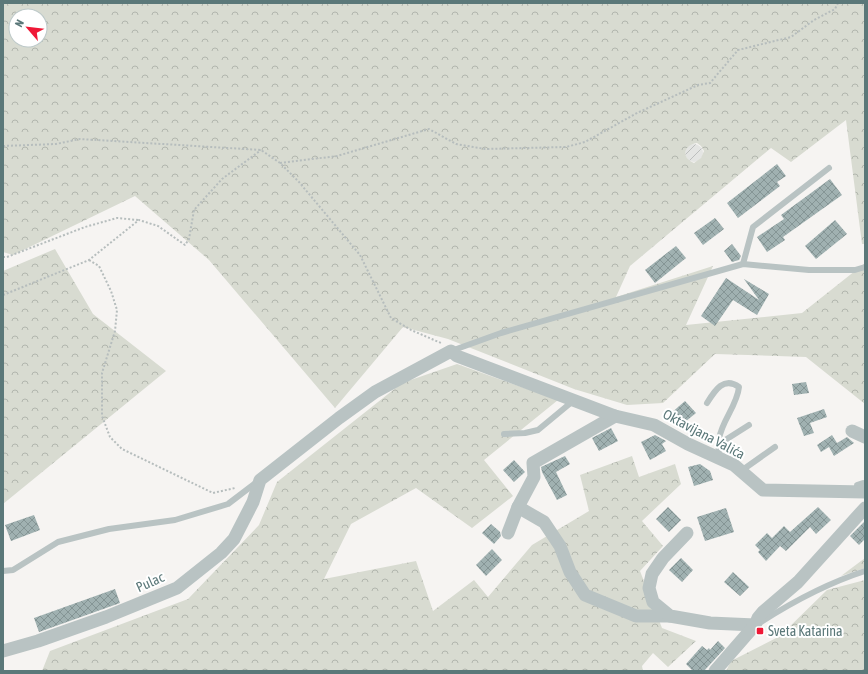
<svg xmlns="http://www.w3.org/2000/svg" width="868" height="674" font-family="'Asap Condensed',sans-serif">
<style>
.industrial{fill:url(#industrial-furrows)}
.forest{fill:url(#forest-crowns);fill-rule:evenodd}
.building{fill:url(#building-cross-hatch)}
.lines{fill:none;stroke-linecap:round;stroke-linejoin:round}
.path{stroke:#b6bdbd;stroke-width:2;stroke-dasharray:2 2;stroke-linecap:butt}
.lane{stroke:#b9c3c3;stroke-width:6}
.street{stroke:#b9c3c3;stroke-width:13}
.poi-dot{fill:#ef1836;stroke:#fff;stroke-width:1.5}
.labels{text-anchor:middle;stroke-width:4;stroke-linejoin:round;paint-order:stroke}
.street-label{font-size:14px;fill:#5b7879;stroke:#fff}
.poi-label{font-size:14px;fill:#5b7879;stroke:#fff;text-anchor:start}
</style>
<defs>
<pattern id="industrial-furrows" width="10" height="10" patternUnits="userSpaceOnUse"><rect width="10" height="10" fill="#e4e5e3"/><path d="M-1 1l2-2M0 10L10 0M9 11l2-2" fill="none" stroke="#bcbebd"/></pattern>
<pattern id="forest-crowns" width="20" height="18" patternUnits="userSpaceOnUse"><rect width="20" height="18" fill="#d8dbd1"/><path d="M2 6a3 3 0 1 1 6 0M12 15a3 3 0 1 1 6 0" fill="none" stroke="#b2b6ae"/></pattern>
<pattern id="building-cross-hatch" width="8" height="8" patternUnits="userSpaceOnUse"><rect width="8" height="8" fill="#a0b1b1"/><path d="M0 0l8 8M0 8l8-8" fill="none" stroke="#859595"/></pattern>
</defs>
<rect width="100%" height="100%" fill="#f6f4f2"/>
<circle class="industrial" cx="694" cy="153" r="9"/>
<g class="forest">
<path d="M3,3H865V244H862L846,120L791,162L771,148L630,266L616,297L713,266L686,325L802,313L865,263V404L806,357L715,354L663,403L627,405L574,389L448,339L403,327L335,408L209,260L135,196L13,255L3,252ZM16,16H40V40H16ZM697,143L701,146L704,151L701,158L694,163C681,158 683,145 697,143Z"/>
<polygon points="55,249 93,314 166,371 3,504 3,271"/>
<polygon points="457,364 558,400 484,460 513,496 472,528 416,488 351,524 324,579 416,561 433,611 474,580 488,597 532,545 589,511 580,475 632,456 639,477 675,464 681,484 642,521 663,546 640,571 662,628 696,641 668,667 653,653 642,666 643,671 42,671 50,651 188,599 259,525 277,482 402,383"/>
<polygon points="865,558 865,568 841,576"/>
<polygon points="865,580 865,671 726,671 731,661 780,636 827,590"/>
</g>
<g class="building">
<polygon points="777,164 786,176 777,182 780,186 738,218 727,203"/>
<polygon points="830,179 842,195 783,237 785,240 767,252 757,237 784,219 781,215"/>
<polygon points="715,218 724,229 703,245 694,233"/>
<polygon points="835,220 847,234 816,259 805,246"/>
<polygon points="732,244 741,256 739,260 732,262 724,251"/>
<polygon points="676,246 686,258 655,283 645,270"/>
<polygon points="726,278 759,300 744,279 769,294 757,315 733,300 715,326 701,316"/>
<polygon points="806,382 809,393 794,395 792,384"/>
<polygon points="685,401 696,413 680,426 670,414"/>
<polygon points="824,409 827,417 810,423 814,433 804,436 797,418"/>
<polygon points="611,428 618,441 599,451 592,438"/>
<polygon points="655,435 666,441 662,444 666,451 650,460 641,442"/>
<polygon points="832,435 837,443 847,437 854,443 834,456 829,447 821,452 817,445"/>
<polygon points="565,456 570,464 556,472 567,495 557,500 542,472 541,467"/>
<polygon points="514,460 525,472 514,482 503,470"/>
<polygon points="700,464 710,471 713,480 694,486 688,467"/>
<polygon points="668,507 681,520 669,532 656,519"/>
<polygon points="818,507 831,520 816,534 810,527 786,551 780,546 766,561 758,552 760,550 755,545 767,533 772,538 784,526 790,532"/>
<polygon points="726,508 734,532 705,541 697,517"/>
<polygon points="34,515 40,530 11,541 5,525"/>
<polygon points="865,521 865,539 859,545 850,536"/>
<polygon points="491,524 500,532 501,536 494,544 482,533"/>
<polygon points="492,549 502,560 486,576 476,565"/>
<polygon points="681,558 693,570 682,582 669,570"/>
<polygon points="733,572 749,587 740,596 724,582"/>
<polygon points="115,589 120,603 39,632 34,618"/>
<polygon points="718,641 725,648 704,671 693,671 686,664 702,646 707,650 709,648 710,650"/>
</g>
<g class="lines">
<g class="path">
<polyline points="3,146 56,144 80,139 261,150 280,163 299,182 360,255 391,318 411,330 441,343"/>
<polyline points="280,163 337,156 429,129 456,144 485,149 566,147 585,142 637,113 698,85 710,83 738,50 791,37 814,20 835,9 838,3"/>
<polyline points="3,257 7,257 85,227 117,218 138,220"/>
<polyline points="89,260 99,266 111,291 117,310 115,331 102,373 102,416 110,437 122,449 213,493 235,488"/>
<polyline points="3,295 89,260 139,220 158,226 185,245 189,239 194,210 222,179 261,150"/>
</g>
<g class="lane">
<polyline points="743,264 753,227 829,168"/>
<polyline points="451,351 501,333 743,264 809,270 855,270 865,267"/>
<path d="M707,403C715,390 724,376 739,387C737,406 722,420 719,439C718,445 719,452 719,458"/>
<polyline points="504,434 525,433 538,430 573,401"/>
<polyline points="719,444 749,425"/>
<polyline points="741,471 775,447"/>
<polyline points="857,491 857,485 863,483"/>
<polyline points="3,571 13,570 58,542 109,529 175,520 228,504 257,482"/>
<path d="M761,622C794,601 828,583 865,571"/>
</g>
<g class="street">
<polyline points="852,431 865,437"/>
<polyline points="518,507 544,522 560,546 570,572 585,595 636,616 670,616"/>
<polyline points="508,533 518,507 534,477 533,463 615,416 654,425 688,444 734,465 763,490 865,492"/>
<polyline points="687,533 663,558 652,574 649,588 653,602 670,616 710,623 755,625"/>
<polyline points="3,651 38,641 106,617 177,588 221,553 234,539 253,502 260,480 339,418 375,392 451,351 457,356 615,416"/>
<polyline points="715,671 755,625 758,618 763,612 798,582 865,508"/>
</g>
</g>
<rect class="poi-dot" x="756" y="627" width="8" height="8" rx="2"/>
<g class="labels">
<g class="street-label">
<text transform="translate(704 434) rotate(28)" y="5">Oktavijana Valića</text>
<text transform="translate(150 582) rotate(-24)" y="5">Pulac</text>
</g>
<g class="poi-label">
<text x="768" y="636">Sveta Katarina</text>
</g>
</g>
<rect width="868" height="674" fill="none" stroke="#5b7879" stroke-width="8"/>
<g transform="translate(28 28) rotate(298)"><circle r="19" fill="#ffffff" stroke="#bdc9c9"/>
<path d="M0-3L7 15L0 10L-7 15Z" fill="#ef1836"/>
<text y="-6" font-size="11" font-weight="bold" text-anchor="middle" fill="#5b7879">N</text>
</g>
</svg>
